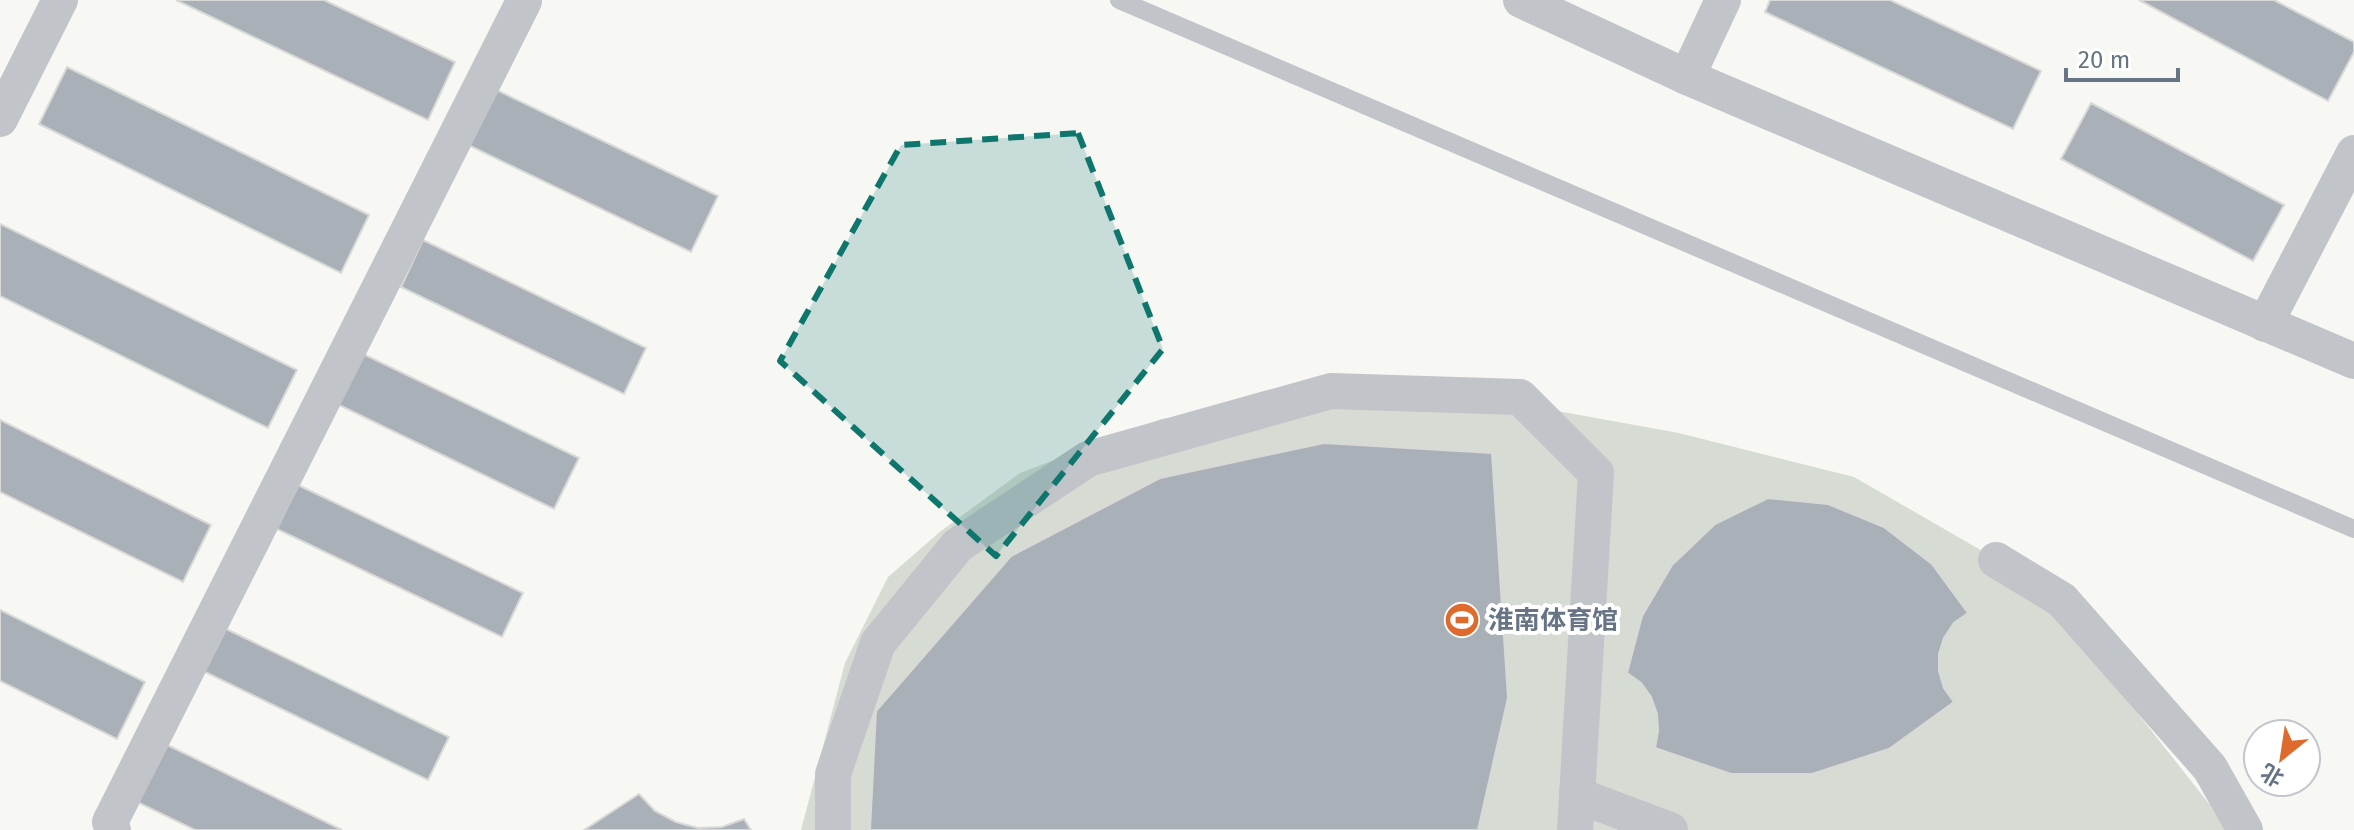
<svg xmlns="http://www.w3.org/2000/svg" width="2354" height="830" font-family="'Fira Sans','Noto Sans SC',sans-serif">
<style>
.green{fill:#d6dcd4}
.building{fill:#aab0b7;stroke:#d9d9d7;stroke-width:2}
.lines{fill:none;stroke-linecap:round;stroke-linejoin:round}
.lane{stroke:#c1c4c8;stroke-width:18}
.street{stroke:#c1c4c8;stroke-width:36}
.marked{fill:#0f766e;fill-opacity:0.2;stroke:#0f766e;stroke-width:6;stroke-dasharray:16 10;stroke-linejoin:round}
.labels{text-anchor:middle;stroke-width:8;stroke-linejoin:round;paint-order:stroke}
.poi-label{font-size:26px;font-weight:bold;fill:#677485;stroke:#fff;text-anchor:start}
</style>
<rect width="100%" height="100%" fill="#f7f7f4"/>
<polygon class="green" points="1336,397 1497,400 1679,433 1854,477 2005,564 2098,663 2210,805 2225,830 801,830 845,663 888,577 941,531 1020,473 1161,419"/>
<g class="building">
<polygon points="176,0 324,0 455,62 428,120"/>
<polygon points="1770,0 1890,0 2041,71 2013,129 1765,12"/>
<polygon points="2139,0 2274,0 2354,42 2354,52 2328,101"/>
<polygon points="67,67 369,215 341,273 39,124"/>
<polygon points="486,85 718,196 691,252 460,141"/>
<polygon points="2091,103 2284,205 2253,261 2061,159"/>
<polygon points="0,224 297,370 268,428 0,296"/>
<polygon points="423,240 646,348 624,394 401,287"/>
<polygon points="359,352 579,458 554,509 335,403"/>
<polygon points="0,420 211,525 183,582 0,492"/>
<polygon points="1324,443 1492,453 1508,698 1478,830 870,830 876,711 1011,556 1160,478"/>
<polygon points="298,485 523,593 502,637 277,529"/>
<polygon points="1768,498 1828,504 1884,527 1932,564 1968,613 1954,623 1944,638 1939,654 1939,671 1944,688 1954,702 1889,749 1812,774 1731,774 1655,748 1658,731 1657,714 1651,697 1641,683 1627,673 1642,616 1672,565 1715,524"/>
<polygon points="0,610 145,682 117,739 0,681"/>
<polygon points="222,627 449,737 428,780 201,670"/>
<polygon points="161,742 342,830 195,830 133,800"/>
<polygon points="639,794 655,811 676,822 698,828 722,827 744,819 751,830 584,830"/>
</g>
<g class="lines">
<polyline class="lane" points="1119,0 2354,529"/>
<g class="street">
<polyline points="1521,0 1687,77 2354,361"/>
<polyline points="1687,77 1723,0"/>
<polyline points="0,119 60,0"/>
<polyline points="2265,324 2354,153"/>
<polyline points="1996,560 2062,600 2210,768 2245,830"/>
<polyline points="1577,795 1670,830"/>
<polyline points="113,830 110,822 524,1"/>
<polyline points="833,830 833,774 878,643 958,545 1088,459 1331,391 1520,397 1596,473 1575,830"/>
</g>
</g>
<path class="marked" d="M1078,133L1163,349L996,556L780,361L901,145Z"/>
<defs>
<symbol id="stadium-disc" viewBox="-11 -11 22 22"><circle r="9.5" fill="#df6a2d" stroke="#fff"/><path d="M0-5a6.5 5 0 1 0 0 10a6.5 5 0 1 0 0-10ZM-3.5-1.8h7v3.6h-7Z" fill="#fff"/></symbol>
</defs>
<g fill-rule="evenodd">
<use href="#stadium-disc" x="1442" y="600" width="40" height="40"/>
</g>
<g class="labels">
<g class="poi-label">
<text x="1488" y="629">淮南体育馆</text>
</g>
</g>
<g transform="translate(2282 758) rotate(210)"><circle r="38" fill="#ffffff" stroke="#c2c7ce" stroke-width="2"/>
<path d="M0-6L14 30L0 20L-14 30Z" fill="#df6a2d"/>
<text y="-12" font-size="22" font-weight="bold" text-anchor="middle" fill="#677485">北</text>
</g>
<path d="M2066 68v12h112v-12" fill="none" stroke="#677485" stroke-width="4"/>
<text x="2078" y="68" font-size="24" fill="#677485" stroke="#ffffff" stroke-width="6" paint-order="stroke">20 m</text>
</svg>
